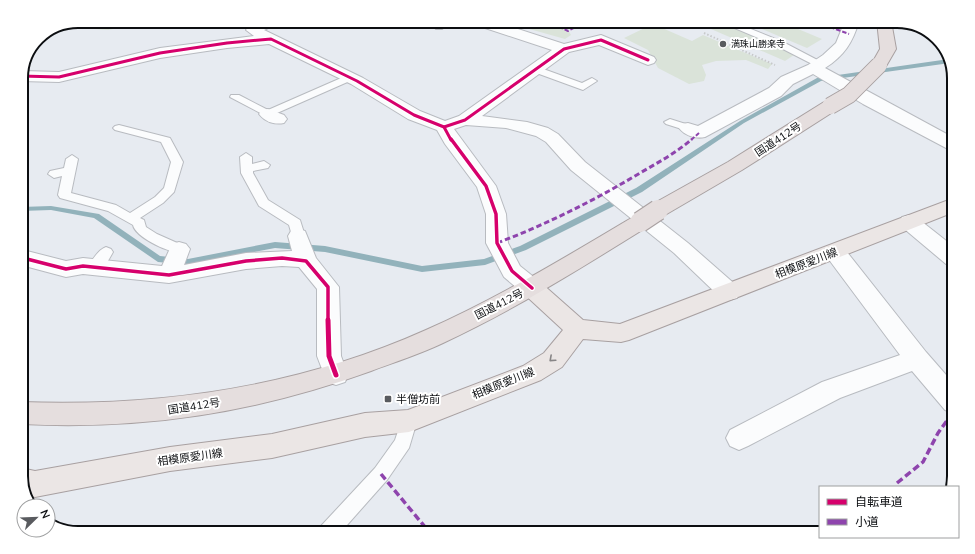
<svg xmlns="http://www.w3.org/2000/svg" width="975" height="554" font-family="Mulish,'Noto Sans JP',sans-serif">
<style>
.green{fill:#dae3d9}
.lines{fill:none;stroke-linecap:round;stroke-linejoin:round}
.stream{fill:#92b2bb;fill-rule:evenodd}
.service-casing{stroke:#b8bbc0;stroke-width:2}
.minor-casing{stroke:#b8bbc0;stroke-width:2}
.primary-casing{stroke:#a8a0a1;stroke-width:2}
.trunk-casing{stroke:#a8a0a1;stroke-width:2}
.path{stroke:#c7c9ca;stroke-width:2;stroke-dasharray:1.5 2;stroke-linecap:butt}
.service{fill:#fbfcfd;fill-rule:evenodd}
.minor{fill:#fbfcfd;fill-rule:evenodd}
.primary{fill:#ebe6e5;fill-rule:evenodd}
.trunk{fill:#e5dede;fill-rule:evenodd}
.trunk-bridge-far1-casing{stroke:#a8a0a1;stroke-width:18;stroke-linecap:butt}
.trunk-bridge-casing{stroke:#a8a0a1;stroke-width:22;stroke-linecap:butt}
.trunk-bridge-far1{stroke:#e5dede;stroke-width:16}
.trunk-bridge{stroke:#e5dede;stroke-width:20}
.quiet-far2{stroke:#8e44ad;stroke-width:2;stroke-dasharray:4.5 2;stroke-linecap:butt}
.quiet-far1{stroke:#8e44ad;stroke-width:3;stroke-dasharray:5.5 3;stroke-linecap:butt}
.quiet{stroke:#8e44ad;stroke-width:3.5;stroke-dasharray:7 3.5;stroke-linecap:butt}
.cycleway-far2-casing{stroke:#fff;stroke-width:5}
.cycleway-far1-casing{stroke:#fff;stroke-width:6}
.cycleway-casing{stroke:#fff;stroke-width:8}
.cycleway-far2{stroke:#d6006c;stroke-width:3}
.cycleway-far1{stroke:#d6006c;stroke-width:3.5}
.cycleway{stroke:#d6006c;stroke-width:5}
.oneway{stroke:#878586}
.poi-dot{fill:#595b5f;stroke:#fff;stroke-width:1.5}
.labels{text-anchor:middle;stroke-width:4;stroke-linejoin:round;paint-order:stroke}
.far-poi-label{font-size:9px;fill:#0c0e11;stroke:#fff;text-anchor:start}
.street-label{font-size:11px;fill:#0c0e11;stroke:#fff}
.poi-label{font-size:11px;fill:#0c0e11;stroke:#fff;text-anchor:start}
.rim{fill:none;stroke:#0c0e11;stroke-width:2}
</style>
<rect width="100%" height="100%" fill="#e7ebf1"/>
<g class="green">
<polygon points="102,21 151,21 108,30 94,29 98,23"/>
<polygon points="501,21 557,21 566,26 571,35 565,39"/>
<polygon points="725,21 800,51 785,61 711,29"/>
<polygon points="743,21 779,21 822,39 807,48"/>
<polygon points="653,24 692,41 703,35 772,64 768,69 746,60 716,61 702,65 706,75 704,81 689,84 658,68 648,50 624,38"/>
</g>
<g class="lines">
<polygon class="stream" points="949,59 950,63 821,81 744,123 642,192 526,250 485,265 422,272 325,252 275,248 188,265 158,262 94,218 51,210 21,211 21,207 51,206 99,214 160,256 188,259 275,242 325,246 422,266 484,259 520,246 636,188 740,121 817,78"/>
<defs>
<g id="service">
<polygon points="441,21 452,21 442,29 436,29 434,27"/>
<polygon points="718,21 731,21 783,42 825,64 824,66 816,66 777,46"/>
<polygon points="535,66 582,83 592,78 597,81 583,90 531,71 530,69"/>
<polygon points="348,75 352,76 353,78 352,80 268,117 230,97 231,95 239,95 268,110"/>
<polygon points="670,119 692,126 694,128 688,131 666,124 664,122"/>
<path d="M119,125L170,138L183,162L174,192L163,203L140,218L144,220L146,227L157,234L184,246L186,249L184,252C173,256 135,237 133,225L108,211L60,198L58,195L62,176L54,178L48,174L50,171L64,168L66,159L72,155L78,159L71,193L116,205L130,213L155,197L164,188L171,162L161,142L115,130L113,128L115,126Z"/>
<polygon points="246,153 252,157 252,164 264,161 270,165 268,168 253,171 253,173 268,200 300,220 305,236 303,239 293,239 289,225 259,206 241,173 240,157"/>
<path d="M106,247L111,249L113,252C108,261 102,274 90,271L88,267C92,260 98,250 106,247Z"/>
<polygon points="409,414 415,416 417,421 409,448 387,480 340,533 319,533 321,526 375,468 395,440 403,416"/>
</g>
<g id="minor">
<polygon points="260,21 278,21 276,24 264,30 363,78 420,111 445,121 459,116 552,50 473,24 471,21 493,21 564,44 601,35 654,57 656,60 654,63 648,65 599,45 569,52 482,116 527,122 548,128 558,134 585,162 688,243 737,286 740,292 737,298 729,300 721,298 674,253 571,170 546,142 536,136 506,128 466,125 454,129 496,186 506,214 508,243 520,266 540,282 543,288 540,294 532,296 524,294 504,277 486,243 486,214 477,187 445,144 437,130 408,119 351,84 269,44 227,48 160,58 59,82 21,81 23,71 59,72 160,48 254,36 246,30 248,27"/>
<path d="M845,21H859C853,42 844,56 825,68L954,138V150L948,149L863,104L813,74L793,84L781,96L705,137C696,139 685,136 679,128L682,124L688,123L698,126L769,88L781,77L808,65L823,55L836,43Z"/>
<path d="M268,109L284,115L287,119L284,123C275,125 265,122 259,114L262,110Z"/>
<polygon points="909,215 916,217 954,247 954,267 946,264 902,227 899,222 902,217"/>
<polygon points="298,229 305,231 316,258 339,287 341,356 348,375 345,382 336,385 327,382 317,356 317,289 299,267 282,266 246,269 169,283 83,274 66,277 21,265 21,251 23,250 66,261 83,258 162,266 172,244 179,242 186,244 190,249 184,265 246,253 292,251 288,236 291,231"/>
<polygon points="835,244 843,247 926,352 954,384 954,413 945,410 912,371 840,398 748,446 739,450 730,446 726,438 730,430 822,382 900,355 827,257 824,252 827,247"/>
</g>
<polygon id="primary" points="954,198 954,212 629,340 621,342 583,339 562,367 541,380 409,432 365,437 272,458 170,471 35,497 26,495 21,480 21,468 35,471 170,447 272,434 365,413 408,410 523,366 544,353 563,330 524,294 521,288 524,282 532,280 540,282 583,320 620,324"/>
<g id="trunk">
<polygon points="877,21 891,21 896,49 885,68 873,68 871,65 880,49"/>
<polygon points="830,101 836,102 838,106 836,110 742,170 665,215 658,217 651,215 648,210 651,205 728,162 824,102"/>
<path d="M640,215L647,217L650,222L647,227C581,268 514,310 443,343C420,354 395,362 371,371C254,413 145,430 21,424V402C159,407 299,387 426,330C498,298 566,257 633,217Z"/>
</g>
</defs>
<use href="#service" class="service-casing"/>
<use href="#minor" class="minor-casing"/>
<use href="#primary" class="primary-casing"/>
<use href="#trunk" class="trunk-casing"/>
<polyline class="path" points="704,33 775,65"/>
<use href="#service" class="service"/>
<use href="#minor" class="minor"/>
<use href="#primary" class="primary"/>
<use href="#trunk" class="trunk"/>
<defs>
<polyline id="trunk-bridge-far1" points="830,106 849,95 879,65"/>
<polyline id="trunk-bridge" points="640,222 658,210"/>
</defs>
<use href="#trunk-bridge-far1" class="trunk-bridge-far1-casing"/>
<use href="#trunk-bridge" class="trunk-bridge-casing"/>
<use href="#trunk-bridge-far1" class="trunk-bridge-far1"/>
<use href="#trunk-bridge" class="trunk-bridge"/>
<g class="quiet-far2">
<polyline points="547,21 568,31 587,21"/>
<polyline points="75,22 78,21"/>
<polyline points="830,27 849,34"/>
<polyline points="691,140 699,133"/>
</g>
<path class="quiet-far1" d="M497,243C545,225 591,202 635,176C655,164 675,154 692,139"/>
<g class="quiet">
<polyline points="381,474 430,533"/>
<polyline points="897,483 923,462 938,433 954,411"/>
</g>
<defs>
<g id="cycleway-far2">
<polyline points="21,76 59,77 160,53 227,43 271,39 357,81 414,115 444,127"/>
<polyline points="451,140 444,127 465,120 564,49 601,40 648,60"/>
</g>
<g id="cycleway-far1">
<polyline points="451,139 486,186 496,214 497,243 512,271 532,288"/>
<polyline points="23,258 66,269 83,266 169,275 246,261 282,258 306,261 328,287 328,321"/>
</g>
<polyline id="cycleway" points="328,320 329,356 336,375"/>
</defs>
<use href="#cycleway-far2" class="cycleway-far2-casing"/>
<use href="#cycleway-far1" class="cycleway-far1-casing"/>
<use href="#cycleway" class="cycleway-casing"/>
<use href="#cycleway-far2" class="cycleway-far2"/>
<use href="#cycleway-far1" class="cycleway-far1"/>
<use href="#cycleway" class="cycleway"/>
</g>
<defs><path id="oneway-chevron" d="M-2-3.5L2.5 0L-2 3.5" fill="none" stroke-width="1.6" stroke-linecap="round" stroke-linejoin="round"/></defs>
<use class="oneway" href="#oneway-chevron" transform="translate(552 359) rotate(138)"/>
<g class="poi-dot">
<circle cx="723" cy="44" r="4"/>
<rect x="384" y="395" width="8" height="8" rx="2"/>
</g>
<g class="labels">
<g class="far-poi-label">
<text x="731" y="47">満珠山勝楽寺</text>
</g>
<g class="street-label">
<text transform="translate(778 139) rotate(-33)" y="4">国道412号</text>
<text transform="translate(806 263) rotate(-21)" y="4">相模原愛川線</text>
<text transform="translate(499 304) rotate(-27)" y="4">国道412号</text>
<text transform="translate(503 383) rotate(-22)" y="4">相模原愛川線</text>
<text transform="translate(194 406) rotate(-9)" y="4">国道412号</text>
<text transform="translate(190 457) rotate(-8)" y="4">相模原愛川線</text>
</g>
<g class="poi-label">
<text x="396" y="403">半僧坊前</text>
</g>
</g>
<path d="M0 0H975V554H0ZM78 28H897A50 50 0 0 1 947 78V476A50 50 0 0 1 897 526H78A50 50 0 0 1 28 476V78A50 50 0 0 1 78 28Z" fill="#fff" fill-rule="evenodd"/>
<path class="rim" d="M78 28H897A50 50 0 0 1 947 78V476A50 50 0 0 1 897 526H78A50 50 0 0 1 28 476V78A50 50 0 0 1 78 28Z"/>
<rect x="819" y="486" width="140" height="52" fill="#ffffff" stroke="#9e9fa0"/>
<rect x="827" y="499" width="20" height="6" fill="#d6006c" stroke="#9e9fa0"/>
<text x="855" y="506" font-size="12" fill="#0c0e11">自転車道</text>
<rect x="827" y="519" width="20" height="6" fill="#8e44ad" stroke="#9e9fa0"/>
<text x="855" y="526" font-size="12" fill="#0c0e11">小道</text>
<g transform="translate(36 518) rotate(67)"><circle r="19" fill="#ffffff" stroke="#9e9fa0"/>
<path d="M0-3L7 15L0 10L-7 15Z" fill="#595b5f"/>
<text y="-6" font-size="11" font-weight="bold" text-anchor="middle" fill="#0c0e11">N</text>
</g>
</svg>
